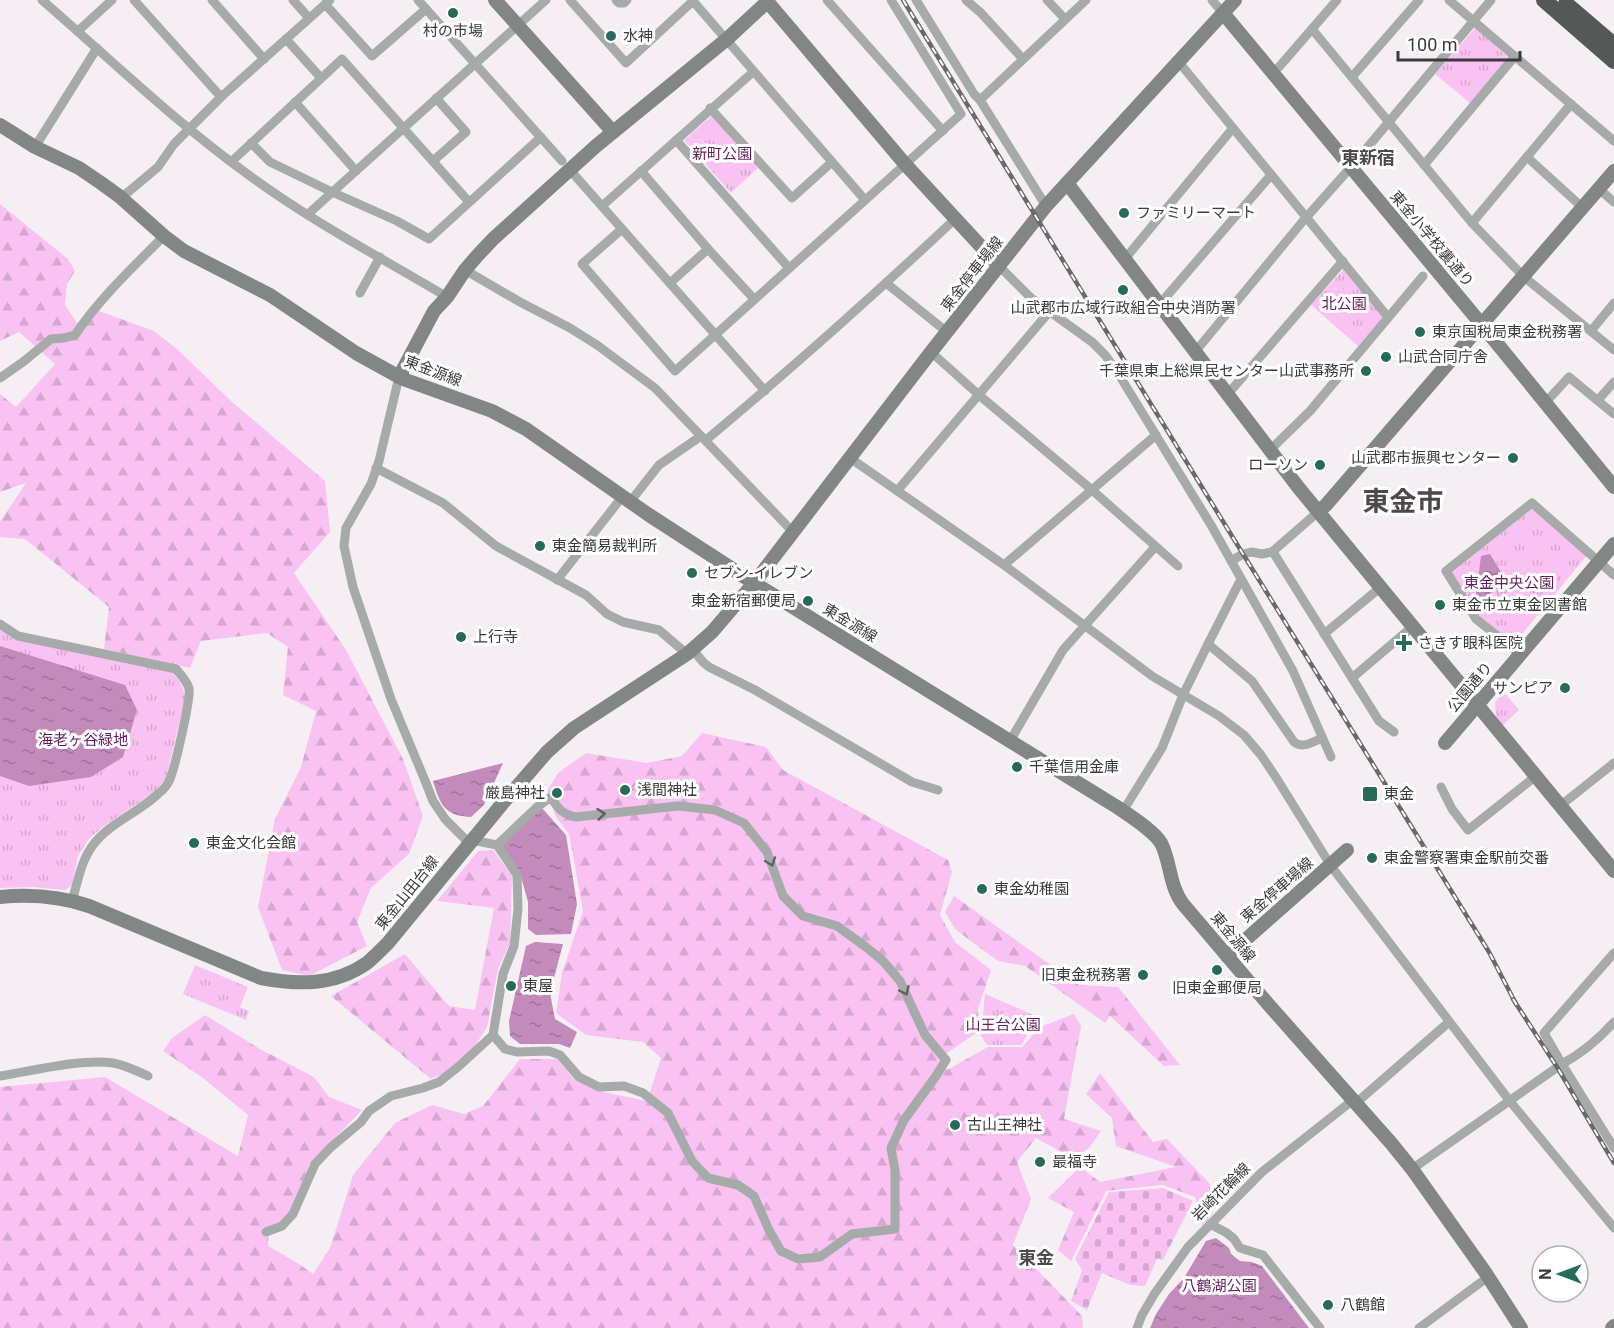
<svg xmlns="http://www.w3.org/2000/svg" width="1614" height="1328" font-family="Roboto,'Noto Sans JP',sans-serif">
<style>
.forest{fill:url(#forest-firs)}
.cemetery{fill:url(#cemetery-stones)}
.park{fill:url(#park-tufts)}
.water{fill:url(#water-ripples)}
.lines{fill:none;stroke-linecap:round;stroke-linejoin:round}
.street{stroke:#a6aaa9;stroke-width:9}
.secondary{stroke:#828785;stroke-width:14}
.highway{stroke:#535957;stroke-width:16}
.rail-casing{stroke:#6b686b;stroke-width:4.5}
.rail{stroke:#fff;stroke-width:2;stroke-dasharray:7;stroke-linecap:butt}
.oneway{stroke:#606162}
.poi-dot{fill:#286a5a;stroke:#fff;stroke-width:2}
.labels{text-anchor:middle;stroke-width:6;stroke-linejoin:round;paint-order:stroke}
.poi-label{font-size:15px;fill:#3b393b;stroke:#fff;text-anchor:start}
.park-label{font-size:15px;fill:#611e5c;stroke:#fff}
.street-label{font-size:15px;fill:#3b393b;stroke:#fff}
.quarter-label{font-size:18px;font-weight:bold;fill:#4d484c;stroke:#fff}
.town-label{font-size:27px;font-weight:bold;fill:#4d484c;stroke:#fff}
</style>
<defs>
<pattern id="forest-firs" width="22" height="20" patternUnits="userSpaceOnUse" patternTransform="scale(1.5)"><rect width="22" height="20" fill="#f9c2f2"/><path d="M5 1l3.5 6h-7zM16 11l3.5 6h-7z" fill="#d6a7d0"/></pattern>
<pattern id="cemetery-stones" width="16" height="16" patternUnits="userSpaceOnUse" patternTransform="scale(1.5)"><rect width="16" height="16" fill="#f9c2f2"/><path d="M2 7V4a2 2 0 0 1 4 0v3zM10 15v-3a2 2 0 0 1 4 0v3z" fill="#d6a7d0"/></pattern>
<pattern id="park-tufts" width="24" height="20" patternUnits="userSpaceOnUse" patternTransform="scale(1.5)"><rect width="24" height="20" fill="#f9c2f2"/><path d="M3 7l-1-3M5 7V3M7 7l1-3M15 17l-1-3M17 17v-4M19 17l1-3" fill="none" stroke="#d6a7d0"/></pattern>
<pattern id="water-ripples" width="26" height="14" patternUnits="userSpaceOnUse" patternTransform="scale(1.5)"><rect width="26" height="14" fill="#c38bbc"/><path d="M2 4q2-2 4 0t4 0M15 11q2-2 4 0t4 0" fill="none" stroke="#a0739a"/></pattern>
</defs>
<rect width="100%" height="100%" fill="#f5eff4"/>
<g class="forest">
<polygon points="0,204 68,259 75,271 67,284 65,305 77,323 99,311 154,331 177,349 231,401 325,481 330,532 294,573 346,650 403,759 423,816 409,854 371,888 357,922 367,946 309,976 282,970 258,907 275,819 301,767 316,711 283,695 288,647 267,633 201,641 190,668 104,649 109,607 25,539 0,537 0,522 26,483 0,492 0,394 16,407 55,364 19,332 0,341"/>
<polygon points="702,733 766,747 783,770 948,860 952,872 940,915 955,942 991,970 978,1009 979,1031 940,1058 947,1070 988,1047 1022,1047 1040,1027 1074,1014 1081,1026 1064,1119 1101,1131 1090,1147 1074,1159 1036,1138 1017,1162 1031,1199 1013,1245 1082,1316 1083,1328 0,1328 0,1087 105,1077 238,1156 248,1115 203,1078 163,1051 172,1038 205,1015 260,1049 314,1077 329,1097 362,1110 309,1165 291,1211 281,1222 269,1228 268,1246 299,1264 313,1274 330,1248 353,1175 395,1123 432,1105 464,1114 483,1106 520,1059 557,1059 575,1080 599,1091 647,1101 661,1058 643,1042 586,1035 556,1013 562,973 583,911 569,834 556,817 547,791 558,773 586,753 647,763 682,756"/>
<polygon points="493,850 512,876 510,943 498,969 487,1027 463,1065 431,1079 331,996 405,954 449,1006 475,1010 494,908 437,901 478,851"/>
<polygon points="954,896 1079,985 1118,987 1180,1065 1164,1066 1110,1016 1105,1023 1025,966 998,961 956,930 945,912"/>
<polygon points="1100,1073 1153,1142 1167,1139 1210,1184 1213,1214 1202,1226 1195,1197 1163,1185 1106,1191 1071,1261 1058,1250 1074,1212 1048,1198 1080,1167 1100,1182 1176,1167 1116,1146 1112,1118 1086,1094"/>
</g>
<polygon class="cemetery" points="1163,1188 1193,1201 1163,1260 1157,1259 1145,1286 1130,1285 1102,1273 1087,1310 1071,1301 1082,1270 1075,1259 1109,1192"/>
<g class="park">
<polygon points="1476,27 1508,58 1470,103 1435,74"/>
<polygon points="713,115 759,167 731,193 684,140"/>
<polygon points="1344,269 1383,317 1358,346 1311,305"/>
<polygon points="1533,508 1588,554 1514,644 1478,616 1451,573"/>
<path d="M0,629L17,640L173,673C180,681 184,687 185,699L166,778L156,791L101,828L88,840L78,856L72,885L65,890L32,887L0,888Z"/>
<polygon points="1504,692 1519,710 1503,725 1496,717 1495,702"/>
<polygon points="195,965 248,987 240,1007 249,1011 246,1020 183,994"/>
<polygon points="985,994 1043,1019 1030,1028 1022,1045 987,1045 981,1036"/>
</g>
<g class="water">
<polygon points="1490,554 1507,582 1483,598 1476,594 1481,556"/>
<polygon points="0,646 125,685 137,710 123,757 91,777 29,786 0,776"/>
<path d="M503,763L484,805L471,817C444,816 440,804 433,781Z"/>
<polygon points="542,808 566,835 577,904 571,934 536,935 528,929 528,902 520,873 501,845"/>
<polygon points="535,942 563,944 550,993 555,1019 577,1032 570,1048 559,1044 520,1044 510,1036 509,1021 526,946"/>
<polygon points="1216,1238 1229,1248 1231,1254 1240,1261 1252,1262 1262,1266 1309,1328 1150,1328 1156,1314 1169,1294 1184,1278 1206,1241"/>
</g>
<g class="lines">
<g class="street">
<path d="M42,0C109,58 174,121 246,173C309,220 380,257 447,297"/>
<polyline points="134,0 221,97"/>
<polyline points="212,0 264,59"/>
<polyline points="293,0 309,18"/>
<polyline points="418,0 562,161"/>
<polyline points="570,0 626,63 693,1 865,200"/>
<polyline points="616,0 619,3 624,3 627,0"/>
<polyline points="827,0 943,131"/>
<polyline points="916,0 974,94 980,100 1046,206"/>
<polyline points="966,0 981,13 1023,59"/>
<polyline points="1047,0 1065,19"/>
<polyline points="1212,0 1223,13"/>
<polyline points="1449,0 1614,141"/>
<polyline points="325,4 372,56 426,9"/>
<polyline points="1312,29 1472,223 1524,277 1614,350"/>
<polyline points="78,31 112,0"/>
<polyline points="286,39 321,78"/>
<polyline points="1178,61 1388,317"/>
<polyline points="1279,67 1337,0"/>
<polyline points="1352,77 1419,0"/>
<polyline points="980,100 1086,0"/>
<polyline points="295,102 356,171"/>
<polyline points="710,108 792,198 832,162"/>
<polyline points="676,140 789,268"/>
<polyline points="251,143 270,162 332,192 397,221 429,239 541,137"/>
<polyline points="35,147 97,48"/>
<polyline points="1527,157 1583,208"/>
<polyline points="433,161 466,132 436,98"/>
<polyline points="231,162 342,59 469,202"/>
<polyline points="1424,165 1515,56"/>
<polyline points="570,170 765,391"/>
<polyline points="641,171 708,249"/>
<polyline points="1599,189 1614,202"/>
<polyline points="121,198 158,167 174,144 221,97 330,0"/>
<polyline points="602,206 753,72"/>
<polyline points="308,214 546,0"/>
<polyline points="1472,223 1571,104"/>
<polyline points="622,229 582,264 675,371 961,114 891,0"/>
<polyline points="1124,260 1233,128"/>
<polyline points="999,266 1031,298 1092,342 1105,355 1116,370 1211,525 1293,671 1331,757"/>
<polyline points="465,270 520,302 570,328 597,345 655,388 793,532"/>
<polyline points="670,283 708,249 754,299"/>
<polyline points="886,283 947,332"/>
<polyline points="360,293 380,257"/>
<polyline points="1159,305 1271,175"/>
<polyline points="1591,331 1614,303"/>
<polyline points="931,352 979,395 1092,490 1178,566"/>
<polyline points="1195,352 1303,221 1351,167 1491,0"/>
<polyline points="399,377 379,461 371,484 346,528 344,546 353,587 391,699 426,783 433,801 445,819 470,844"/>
<path d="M0,378L23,362L51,339L64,338L75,335C99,299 134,266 164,236"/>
<polyline points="1227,395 1343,261"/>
<polyline points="1598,400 1614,382"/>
<polyline points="1545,403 1569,377 1614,414"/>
<path d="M706,440C791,369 874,295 955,219"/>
<polyline points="1270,450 1310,411 1423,276"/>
<polyline points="850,458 1004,565 1152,676 1219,716 1244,735 1261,755 1277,779 1331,866 1509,1100 1614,1228"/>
<polyline points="376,468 443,503 496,546 586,595 607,614 623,622 659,630 687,654"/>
<polyline points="897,491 1049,312"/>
<polyline points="630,502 659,465 701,436"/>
<polyline points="1273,552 1379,721 1394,732"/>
<polyline points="1231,561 1243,554 1251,552 1262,554 1272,552 1319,511"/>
<polyline points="1004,565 1156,435"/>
<polyline points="557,580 622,497"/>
<path d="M0,624L18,636L176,669C181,675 186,680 189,688C191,699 175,767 170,779C168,784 163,790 159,793C139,813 110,822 93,845C81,861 78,881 72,901"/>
<polyline points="1324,634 1381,587"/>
<path d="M1208,644L1252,681L1294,742C1303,749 1313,742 1322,738"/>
<polyline points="693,650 703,662 709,667 755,690 912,782 938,790"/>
<polyline points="1520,654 1476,619 1446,571 1532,503 1614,575"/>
<polyline points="1352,678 1412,627"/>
<polyline points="1010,741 1063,650 1155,547"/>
<polyline points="1441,787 1452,809 1468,830 1536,776"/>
<polyline points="1560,806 1614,763"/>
<polyline points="1123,811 1162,748 1183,695 1208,644 1241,579"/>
<polyline points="1614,953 1544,1033 1562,1064 1614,1148"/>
<path d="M493,1035L505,1049L517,1052L549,1051L560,1055L579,1077L599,1087L624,1086L643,1093L668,1113L692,1161L708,1178L738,1185L754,1196L769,1230L781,1251L798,1259L820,1257L852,1234L895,1229V1170L891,1148L904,1120L936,1076L946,1060L925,1035L900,981L883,961L866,947L837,926L803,916L783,896L767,852L744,823L715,810L678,806L576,817C562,814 558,809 551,797L537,807L497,845"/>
<path d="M0,1076C32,1071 82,1058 113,1063C125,1065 137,1071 148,1076"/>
<polyline points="1356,1103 1449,1022"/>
<path d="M1412,1169L1562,1064C1582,1053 1599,1039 1614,1022"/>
<polyline points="1210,1224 1227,1233 1234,1239 1240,1248 1263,1255 1320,1328"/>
<polyline points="266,1232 282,1226 293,1214 315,1164 330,1148 361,1122 369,1111 391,1096 423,1088 439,1082 458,1067 493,1035 503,974 514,946 518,909 517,875 497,845 472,840"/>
<polyline points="1137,1328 1142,1315 1155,1293 1188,1247 1262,1172 1353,1100"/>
<polyline points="1419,1328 1488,1277"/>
</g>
<g class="secondary">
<polyline points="495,0 613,132"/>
<polyline points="766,0 905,164 999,266"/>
<polyline points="1223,13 1482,325 1614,487"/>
<path d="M0,125L35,147L79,168L101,183L119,196L164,236L184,251L270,295L356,353L403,379L492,411L526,429L649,515L754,583L1117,807C1130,816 1153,830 1161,843C1171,862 1169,886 1183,904L1268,1004L1391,1143L1412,1169L1485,1272L1521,1328"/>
<polyline points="1067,183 1298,487 1614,871"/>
<polyline points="399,377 434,311 447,297 465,270 477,256 493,239 596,146 727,39 767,2"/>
<polyline points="1319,511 1326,505 1614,171"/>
<polyline points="1445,743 1614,544"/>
<path d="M0,897C31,894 59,896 89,906L261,978C298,985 334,986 367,963C374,957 381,950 388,943L502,804L547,752L574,728L687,654L712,632L754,583L931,352L1046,206L1235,0"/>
<polyline points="1227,956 1347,850"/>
<polyline points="1612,1328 1614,1326"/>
</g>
<g class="highway">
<polyline points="1544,0 1614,61"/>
<polyline points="1566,4 1614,45"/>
</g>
<defs>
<g id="rail">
<polyline points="903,0 1243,554 1489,952 1516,1004"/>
<polyline points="1513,999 1557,1067 1614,1163"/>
</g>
</defs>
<use href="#rail" class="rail-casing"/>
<use href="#rail" class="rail"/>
</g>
<defs><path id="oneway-chevron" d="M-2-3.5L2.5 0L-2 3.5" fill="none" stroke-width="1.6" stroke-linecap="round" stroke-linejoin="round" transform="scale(1.5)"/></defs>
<g class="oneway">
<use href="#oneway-chevron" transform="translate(601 814) rotate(-6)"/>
<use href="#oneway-chevron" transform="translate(771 862) rotate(70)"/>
<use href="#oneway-chevron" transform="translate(905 991) rotate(65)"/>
</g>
<g class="poi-dot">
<circle cx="453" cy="13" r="6"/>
<circle cx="611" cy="36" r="6"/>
<circle cx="1124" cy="213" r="6"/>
<circle cx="1123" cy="290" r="6"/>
<circle cx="1420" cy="332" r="6"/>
<circle cx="1386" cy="357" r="6"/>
<circle cx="1366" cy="371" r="6"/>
<circle cx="1513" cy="458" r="6"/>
<circle cx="1320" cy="465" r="6"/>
<circle cx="540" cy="546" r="6"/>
<circle cx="692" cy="573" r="6"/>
<circle cx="808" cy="601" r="6"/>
<circle cx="1440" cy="605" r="6"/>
<circle cx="461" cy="637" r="6"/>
<path d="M1401 634h6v6h6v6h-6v6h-6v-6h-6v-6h6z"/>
<circle cx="1565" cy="688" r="6"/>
<circle cx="1017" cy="767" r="6"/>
<circle cx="625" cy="790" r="6"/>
<circle cx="557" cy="793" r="6"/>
<rect x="1362" y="786" width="16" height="16" rx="3"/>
<circle cx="194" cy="843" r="6"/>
<circle cx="1372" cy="858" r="6"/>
<circle cx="982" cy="889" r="6"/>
<circle cx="1217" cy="970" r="6"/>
<circle cx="1143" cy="975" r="6"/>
<circle cx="511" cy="986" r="6"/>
<circle cx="955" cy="1125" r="6"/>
<circle cx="1040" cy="1162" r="6"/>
<circle cx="1328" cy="1305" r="6"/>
</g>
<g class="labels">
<g class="poi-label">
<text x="453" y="36" text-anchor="middle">村の市場</text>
<text x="623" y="41">水神</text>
<text x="1136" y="218">ファミリーマート</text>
<text x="1123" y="313" text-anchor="middle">山武郡市広域行政組合中央消防署</text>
<text x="1432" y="337">東京国税局東金税務署</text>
<text x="1398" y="362">山武合同庁舎</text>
<text x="1354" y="376" text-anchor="end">千葉県東上総県民センター山武事務所</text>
<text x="1501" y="463" text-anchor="end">山武郡市振興センター</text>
<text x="1308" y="470" text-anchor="end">ローソン</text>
<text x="552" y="551">東金簡易裁判所</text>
<text x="704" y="578">セブン-イレブン</text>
<text x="796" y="606" text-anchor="end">東金新宿郵便局</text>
<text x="1452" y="610">東金市立東金図書館</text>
<text x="473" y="642">上行寺</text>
<text x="1418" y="648">さきす眼科医院</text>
<text x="1553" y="693" text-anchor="end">サンピア</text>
<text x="1029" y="772">千葉信用金庫</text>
<text x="637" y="795">浅間神社</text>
<text x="545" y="798" text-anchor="end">厳島神社</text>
<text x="1384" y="799">東金</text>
<text x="206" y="848">東金文化会館</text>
<text x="1384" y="863">東金警察署東金駅前交番</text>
<text x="994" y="894">東金幼稚園</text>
<text x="1131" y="980" text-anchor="end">旧東金税務署</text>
<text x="523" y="991">東屋</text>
<text x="1217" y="993" text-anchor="middle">旧東金郵便局</text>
<text x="967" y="1130">古山王神社</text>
<text x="1052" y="1167">最福寺</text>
<text x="1340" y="1310">八鶴館</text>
</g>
<g class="park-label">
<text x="722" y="159">新町公園</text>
<text x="1344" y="309">北公園</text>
<text x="1509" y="588">東金中央公園</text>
<text x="83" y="745">海老ヶ谷緑地</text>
<text x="1003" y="1030">山王台公園</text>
<text x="1219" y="1291">八鶴湖公園</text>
</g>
<g class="street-label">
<text transform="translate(1432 239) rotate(50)" y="5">東金小学校裏通り</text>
<text transform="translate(972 274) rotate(-52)" y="5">東金停車場線</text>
<text transform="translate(433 371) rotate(21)" y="5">東金源線</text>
<text transform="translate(850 623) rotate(31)" y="5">東金源線</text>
<text transform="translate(1470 687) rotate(-50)" y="5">公園通り</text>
<text transform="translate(1277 890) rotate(-41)" y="5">東金停車場線</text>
<text transform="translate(407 893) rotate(-51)" y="5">東金山田台線</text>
<text transform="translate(1233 937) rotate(50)" y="5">東金源線</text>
<text transform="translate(1221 1192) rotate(-45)" y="5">岩崎花輪線</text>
</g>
<g class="quarter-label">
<text x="1368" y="164">東新宿</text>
<text x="1036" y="1264">東金</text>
</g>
<g class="town-label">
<text x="1403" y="511">東金市</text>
</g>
</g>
<g transform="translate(1560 1274) rotate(270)"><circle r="28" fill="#ffffff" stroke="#b1b0b1" stroke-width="1.5"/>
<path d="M0-4.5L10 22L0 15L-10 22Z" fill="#286a5a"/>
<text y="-9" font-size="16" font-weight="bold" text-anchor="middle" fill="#3b393b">N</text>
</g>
<path d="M1398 51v9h122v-9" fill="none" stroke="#3b393b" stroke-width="3"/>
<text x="1407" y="51" font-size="18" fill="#3b393b" stroke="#ffffff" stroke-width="4.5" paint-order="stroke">100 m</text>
</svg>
